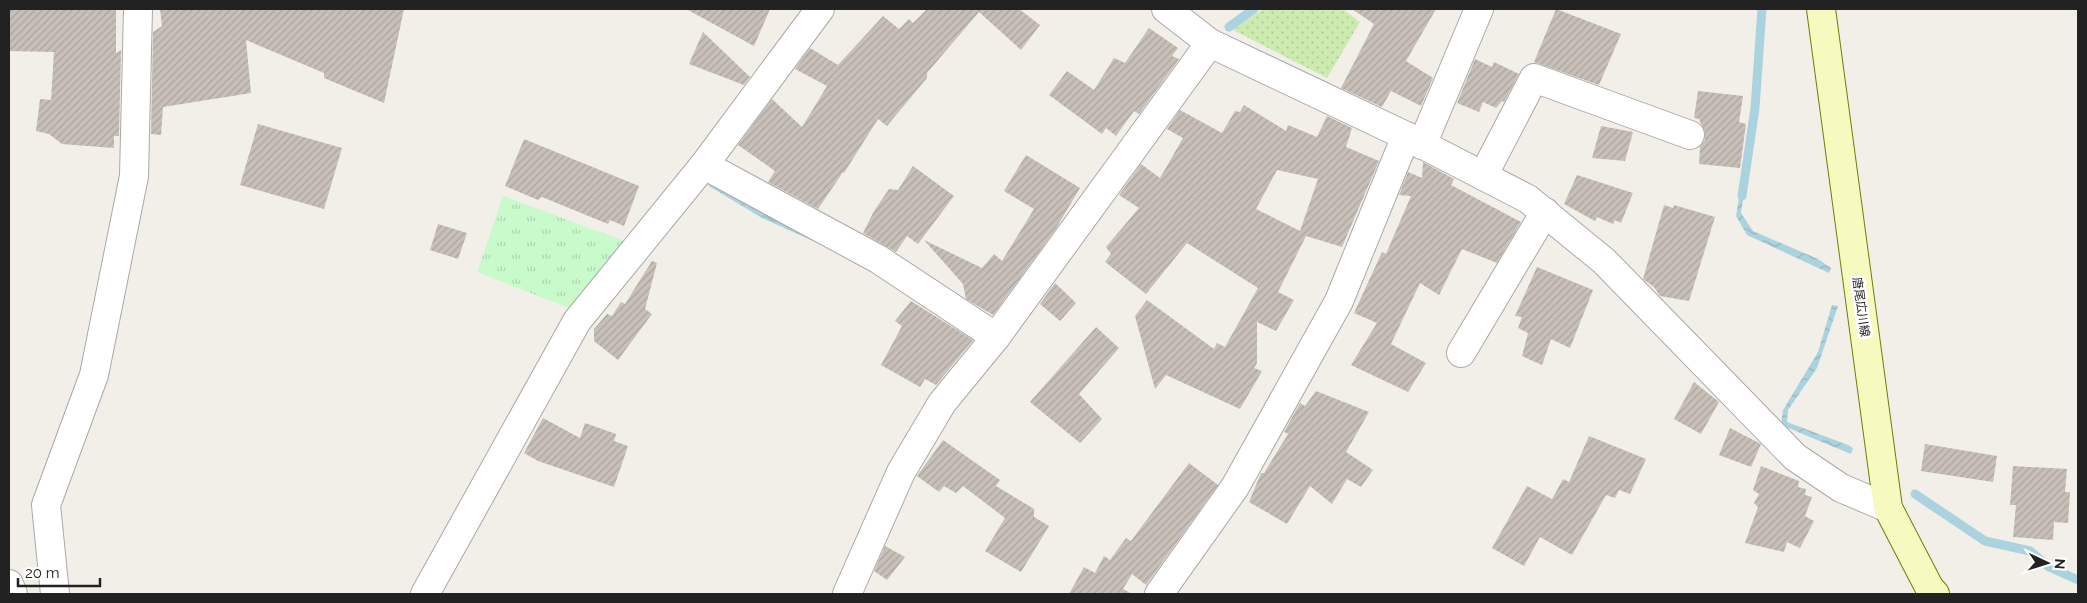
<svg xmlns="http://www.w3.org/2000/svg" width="2087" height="603" font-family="Raleway,'Noto Sans JP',sans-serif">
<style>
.grass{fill:url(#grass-dots)}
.park{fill:url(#park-tufts)}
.water{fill:url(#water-waves)}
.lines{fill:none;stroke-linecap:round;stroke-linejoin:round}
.stream{stroke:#aad3df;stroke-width:9}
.building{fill:url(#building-hatch);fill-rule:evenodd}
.street-casing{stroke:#a9a9a9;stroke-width:30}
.secondary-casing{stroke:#707d05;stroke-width:30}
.street{stroke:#fff;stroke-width:28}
.secondary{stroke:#f7fabf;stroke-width:28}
.labels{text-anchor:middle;stroke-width:5;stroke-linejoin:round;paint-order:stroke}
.street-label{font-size:12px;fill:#222;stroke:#fff}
</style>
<defs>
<pattern id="grass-dots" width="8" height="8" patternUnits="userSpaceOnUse" patternTransform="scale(1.25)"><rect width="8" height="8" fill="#cdebb0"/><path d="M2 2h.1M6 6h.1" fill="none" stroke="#b0c997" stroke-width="1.8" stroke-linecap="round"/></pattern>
<pattern id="park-tufts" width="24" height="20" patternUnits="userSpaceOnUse" patternTransform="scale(1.25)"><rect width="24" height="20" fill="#c8facc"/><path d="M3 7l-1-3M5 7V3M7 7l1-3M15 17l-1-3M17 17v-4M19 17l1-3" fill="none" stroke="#acd6af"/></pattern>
<pattern id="water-waves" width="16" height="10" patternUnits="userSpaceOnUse" patternTransform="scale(1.25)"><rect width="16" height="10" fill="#aad3df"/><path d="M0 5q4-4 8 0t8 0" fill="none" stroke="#92b5bf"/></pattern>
<pattern id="building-hatch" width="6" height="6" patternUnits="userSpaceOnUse" patternTransform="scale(1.25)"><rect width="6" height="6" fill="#c7bfb8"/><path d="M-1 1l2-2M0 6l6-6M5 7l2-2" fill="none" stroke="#aba49e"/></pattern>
</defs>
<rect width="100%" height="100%" fill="#f2efe9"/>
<polygon class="grass" points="1263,9 1343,9 1360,22 1327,78 1233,30"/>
<polygon class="park" points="503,196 627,242 569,308 477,272"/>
<g class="water">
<polygon points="714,182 839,247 924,306 865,268 822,245 762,218 709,186"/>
<polygon points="1741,185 1745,186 1741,213 1753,231 1818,259 1831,268 1829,273 1747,235 1736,216"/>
<polygon points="1832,305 1838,306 1817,368 1788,410 1787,422 1848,445 1853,448 1851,454 1781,425 1783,410 1818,352"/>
</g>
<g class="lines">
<g class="stream">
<polyline points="1229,27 1254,9"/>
<polyline points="1742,196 1755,108 1762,9"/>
<polyline points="1915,494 1985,541 2030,551 2049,567 2078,580"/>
</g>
</g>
<g class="building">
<polygon points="9,9 116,9 116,53 121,50 119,136 114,136 114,148 62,144 49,134 36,131 40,99 51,100 54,52 9,51"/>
<polygon points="160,9 404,9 384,103 324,78 324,73 246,40 251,93 163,107 161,135 151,134 153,32 162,26"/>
<polygon points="686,9 770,9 754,46"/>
<polygon points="927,9 1019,9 1040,25 1021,50 979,12 927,73 927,78 887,126 878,119 844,173 843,172 818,209 768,182 775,171 738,145 772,99 802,127 827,86 795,69 810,48 838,65 883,16 899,29 909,19 913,23"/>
<polygon points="1352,9 1436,9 1406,61 1433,78 1421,106 1391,91 1382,107 1341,88 1374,24"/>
<polygon points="1556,9 1621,34 1599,85 1534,62"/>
<polygon points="1149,28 1178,48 1172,56 1179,59 1139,114 1134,111 1116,136 1106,128 1102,134 1049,95 1067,71 1094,90 1114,58 1125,63"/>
<polygon points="703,32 750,77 744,85 689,64"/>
<polygon points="1475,59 1492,67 1494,62 1519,74 1504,102 1502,101 1496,108 1483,102 1479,112 1457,103"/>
<polygon points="1698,91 1743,96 1739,122 1746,124 1740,168 1699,164 1700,147 1705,140 1705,133 1699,119 1694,118"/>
<path d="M1244,105L1286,131L1288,125L1317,137L1327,116L1352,128L1346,147L1379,161L1342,247L1306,236L1278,292L1294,300L1276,331L1257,322V363L1254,368L1262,371L1240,409L1166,375L1155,389L1135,316L1147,300L1214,349L1217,343L1225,347L1258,288L1187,243L1146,294L1105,262L1111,254L1106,247L1139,208L1119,195L1141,164L1160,178L1183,138L1167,129L1180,110L1222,133L1235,111L1240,112ZM1277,170L1318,179L1300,231L1256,209Z"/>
<polygon points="258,124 342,148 324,209 240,185"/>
<polygon points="1601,126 1633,132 1625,161 1592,158"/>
<polygon points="524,139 639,186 624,226 610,220 608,224 542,197 538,200 505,186"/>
<polygon points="1026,155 1080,188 1055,230 993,315 966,299 963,284 924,240 982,268 994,254 1002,261 1034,209 1004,191"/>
<polygon points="1423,162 1454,179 1451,185 1521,222 1497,263 1462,249 1439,295 1420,283 1391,344 1426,363 1408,392 1351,365 1377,323 1354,313 1382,252 1386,254 1411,196 1399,195 1408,172 1422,178"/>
<polygon points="913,166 954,196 918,244 907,236 896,252 863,233 874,211 889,189 898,190"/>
<polygon points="1577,175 1633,193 1621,223 1615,220 1613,224 1597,217 1595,221 1564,204"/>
<polygon points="1664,205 1673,208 1674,205 1715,217 1689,301 1660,296 1654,287 1643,279"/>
<polygon points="438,224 467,233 458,259 430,250"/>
<polygon points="652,261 657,263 645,309 652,314 618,360 594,341 594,329 607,314 612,316 621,302 625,304"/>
<polygon points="1537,267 1593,290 1570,348 1551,339 1542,365 1522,356 1528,333 1518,328 1522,317 1515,316"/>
<polygon points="1055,283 1076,303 1060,321 1040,304"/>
<polygon points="911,301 973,340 936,385 925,379 920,387 881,365 902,326 895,321"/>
<polygon points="1096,327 1119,348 1079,394 1102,419 1080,443 1030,402"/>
<polygon points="1694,382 1719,402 1701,434 1674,419"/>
<polygon points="1316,391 1369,412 1346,452 1373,470 1361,487 1347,479 1332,504 1310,486 1287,524 1249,502 1261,473 1264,473 1288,434 1284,432 1300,403 1305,406"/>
<polygon points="543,418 580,438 585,423 616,434 614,441 628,446 614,487 538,461 524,453"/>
<polygon points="1730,428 1761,444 1751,467 1719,455"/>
<polygon points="1589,436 1646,459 1630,494 1619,490 1615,498 1606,495 1572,555 1540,537 1524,566 1492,548 1527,486 1552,499 1563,479 1569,482"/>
<polygon points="943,440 1000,480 996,486 1034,509 1034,517 1049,526 1021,572 985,551 1005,518 963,486 956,493 944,486 939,492 917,476"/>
<polygon points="1925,444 1997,456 1993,482 1921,471"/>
<polygon points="1189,463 1218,485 1146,585 1132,574 1123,589 1132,594 1069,594 1084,567 1095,573 1104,556 1110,560 1126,538 1131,541"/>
<polygon points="1761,466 1799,481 1798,487 1806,489 1805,495 1812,497 1805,516 1814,521 1800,548 1787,542 1784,552 1745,543 1758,507 1754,503 1759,494 1753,490"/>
<polygon points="2013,466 2067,469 2065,492 2070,492 2068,523 2054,522 2053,540 2013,537 2016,505 2010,505"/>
<polygon points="885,546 905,557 887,580 874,571"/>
</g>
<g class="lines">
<defs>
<g id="street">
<polyline points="1166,9 1210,43 1406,136 1528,199 1604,261 1795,457 1841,488 1888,508"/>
<polyline points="1422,145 1479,9"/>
<polyline points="704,165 878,259 996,337"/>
<polyline points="1483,176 1534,78 1690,135"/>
<polyline points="1461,353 1545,212"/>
<polyline points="9,584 13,594"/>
<polyline points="55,594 46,505 94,375 134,176 138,9"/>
<polyline points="425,594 577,321 704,165 820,9"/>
<polyline points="847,594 901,472 942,403 996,337 1210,43"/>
<polyline points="1159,594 1235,487 1339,301 1406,136"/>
</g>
<polyline id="secondary" points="1821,9 1888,508 1929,587 1935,594"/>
</defs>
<use href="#street" class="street-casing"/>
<use href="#secondary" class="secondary-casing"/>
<use href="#street" class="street"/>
<use href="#secondary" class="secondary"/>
</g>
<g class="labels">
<g class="street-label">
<text transform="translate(1861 307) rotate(82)" y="4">唐尾広川線</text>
</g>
</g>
<rect width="2087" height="603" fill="none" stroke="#222222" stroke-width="20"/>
<g transform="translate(2047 563) rotate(94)" stroke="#ffffff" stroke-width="4" paint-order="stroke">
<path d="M0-4L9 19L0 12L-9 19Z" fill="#222222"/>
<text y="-8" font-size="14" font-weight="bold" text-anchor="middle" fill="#222222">N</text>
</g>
<path d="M18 578v8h82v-8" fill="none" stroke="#222222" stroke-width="2.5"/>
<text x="25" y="578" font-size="15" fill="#222222" stroke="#ffffff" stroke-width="4" paint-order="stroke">20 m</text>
</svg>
